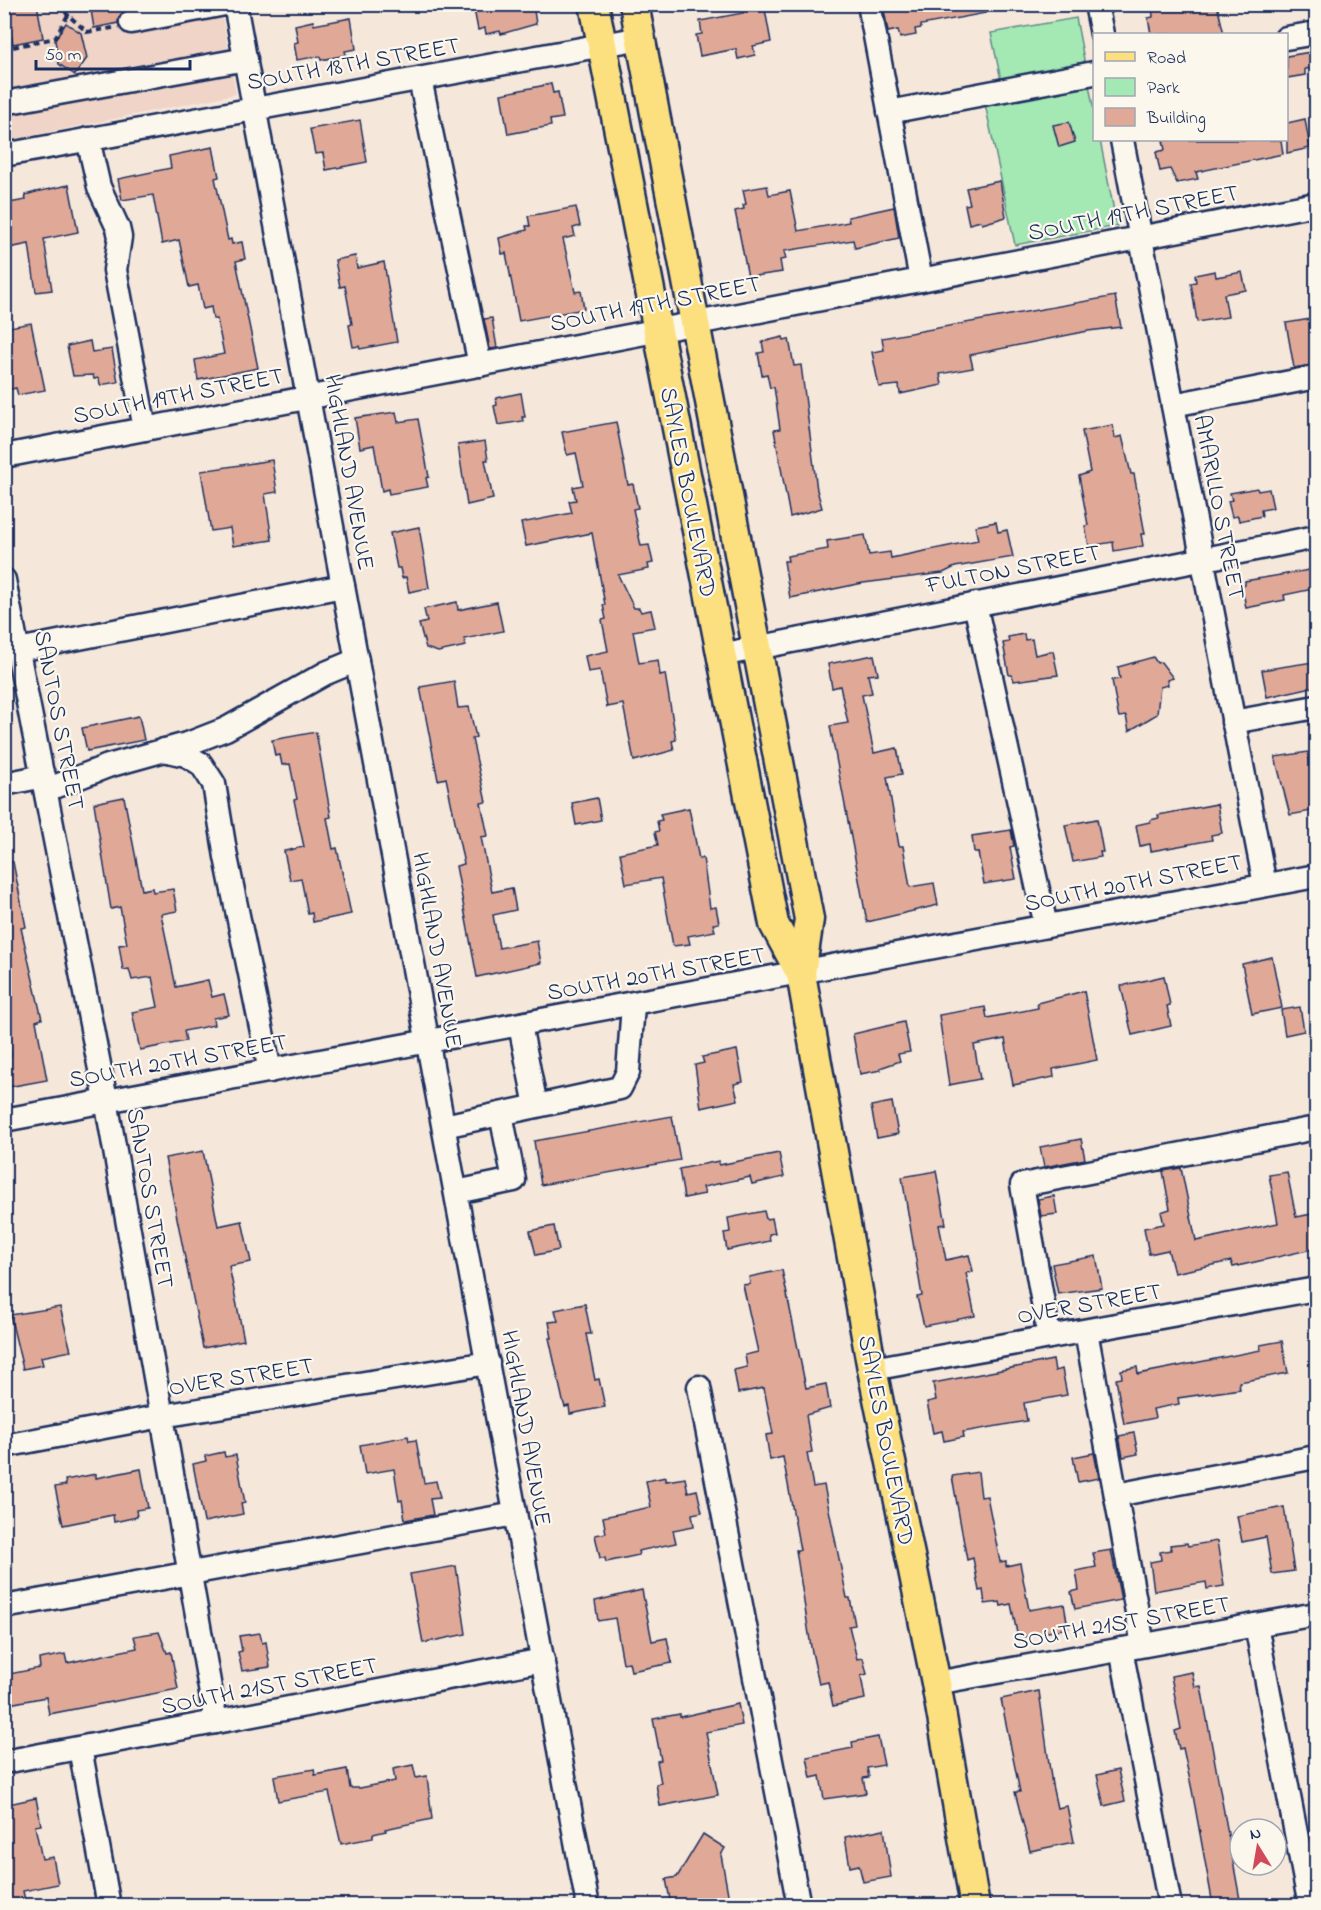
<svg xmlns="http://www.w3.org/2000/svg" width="1321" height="1910" font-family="'Indie Flower',sans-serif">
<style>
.built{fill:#efd4c7}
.green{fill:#a4e8b3;stroke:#608c88;stroke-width:1.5}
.building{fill:#e0a997;stroke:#1b2f5e;stroke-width:1.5}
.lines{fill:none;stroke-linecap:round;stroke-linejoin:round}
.minor-casing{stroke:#1b2f5e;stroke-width:27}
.major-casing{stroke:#1b2f5e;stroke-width:33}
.path{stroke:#1b2f5e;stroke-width:4;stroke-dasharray:6 4.5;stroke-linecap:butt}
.minor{stroke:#fbf7ec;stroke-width:22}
.major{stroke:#fce080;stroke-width:28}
.labels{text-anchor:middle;stroke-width:4.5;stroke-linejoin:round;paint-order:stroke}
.street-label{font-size:24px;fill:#1b2f5e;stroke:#fbf7ec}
</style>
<rect width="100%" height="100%" fill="#f6e7db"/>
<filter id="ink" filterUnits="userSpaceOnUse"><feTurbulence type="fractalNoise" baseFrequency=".0167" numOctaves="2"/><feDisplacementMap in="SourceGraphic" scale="12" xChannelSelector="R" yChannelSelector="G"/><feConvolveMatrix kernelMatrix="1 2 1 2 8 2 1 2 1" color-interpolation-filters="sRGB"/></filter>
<g filter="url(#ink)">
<polygon class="built" points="5,5 220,5 236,94 5,141"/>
<polygon class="green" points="1076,18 1094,111 1094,140 1100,140 1117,226 1015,245 984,99 1004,94 991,33"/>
<g class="building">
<polygon points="5,4 37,4 43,38 13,44"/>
<polygon points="90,4 124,4 125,10 119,17 118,23 94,28"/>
<polygon points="473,4 533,4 536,24 501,34 500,31 486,34 485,28 478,30"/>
<polygon points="764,4 771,42 753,46 755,55 738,59 736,49 700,56 696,35 702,34 700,21 743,13 742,7"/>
<polygon points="883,4 985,4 986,13 921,25 921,28 915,29 916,35 900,38 898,30 888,32"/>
<polygon points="1152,4 1197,4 1198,9 1217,5 1224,34 1151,34 1148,18 1153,17"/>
<polygon points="351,18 356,49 345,51 346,55 321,60 320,56 297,60 294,43 298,42 295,25 313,21 314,25"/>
<polygon points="66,23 81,33 87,58 75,75 59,64 55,40"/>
<polygon points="1317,51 1317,68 1305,69 1305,75 1287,78 1287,56"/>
<polygon points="551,84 553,93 558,92 563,118 550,120 551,126 508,134 501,94"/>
<polygon points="1305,119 1310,148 1287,153 1287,123"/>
<polygon points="360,120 367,162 326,170 323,153 315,154 310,129"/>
<polygon points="1069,122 1075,142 1059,147 1053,125"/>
<polygon points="1163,140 1281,140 1283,154 1196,172 1198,179 1177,183 1170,169 1160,171 1156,152 1165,150"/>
<polygon points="213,147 219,177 215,178 228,240 231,239 232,244 242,242 245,259 236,261 258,368 198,380 195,360 224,354 217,319 213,319 211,307 203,309 198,285 189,287 179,240 162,244 153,195 122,200 118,179 171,168 169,156"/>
<polygon points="1000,181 1006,217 982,224 981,221 969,224 965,205 970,204 966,188"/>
<polygon points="69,185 78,232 44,239 52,290 36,292 29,244 4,249 4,204 26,200 25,195 36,192"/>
<polygon points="767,186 769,195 790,191 798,231 849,222 848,217 894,207 899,238 855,248 853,240 784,251 786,259 780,260 782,272 748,277 735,211 744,209 743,205 746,204 743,190"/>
<polygon points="576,207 580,226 573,228 575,236 563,239 575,292 581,291 584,309 519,321 506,253 502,254 499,238 527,230 526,226 530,226 528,216"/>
<polygon points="355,256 357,268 384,262 397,342 360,349 359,346 353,347 349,325 352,324 345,286 340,287 335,260"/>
<polygon points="1215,271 1216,277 1242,272 1246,290 1224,294 1228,317 1197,322 1191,283 1196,282 1195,275"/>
<polygon points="1115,296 1121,327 1088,331 970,355 973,368 940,374 942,385 900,394 899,385 879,387 872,352 884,350 882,338"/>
<polygon points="492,318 497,348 490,349 484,319"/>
<polygon points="1317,318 1317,364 1294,368 1286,323"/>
<polygon points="31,323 45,390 18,395 16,388 7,390 4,328"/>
<polygon points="783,337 784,340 789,339 794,366 801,365 817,490 822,508 790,517 774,430 780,429 774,387 770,388 767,374 762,375 758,353 764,352 762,342"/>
<polygon points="90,341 92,352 112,349 118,382 100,385 99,378 94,379 93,375 73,376 67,346"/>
<polygon points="521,393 525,417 522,417 523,421 498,425 494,406 497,405 496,398"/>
<polygon points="396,412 398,422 418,419 429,477 426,478 428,487 389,494 388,489 382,491 374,445 360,448 355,418"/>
<polygon points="616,422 628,485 633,484 638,508 633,509 641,546 649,545 653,563 648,564 649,569 618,575 634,608 639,608 641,612 651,610 655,627 633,631 639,663 658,660 660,675 665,674 676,740 672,741 674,750 634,761 623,704 607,707 600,670 588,672 585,656 608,651 602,620 606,619 603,605 605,605 592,533 526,546 521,523 572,513 569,501 576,500 573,487 583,485 576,453 567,455 562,432"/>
<polygon points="1113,425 1115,438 1122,436 1131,474 1134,474 1145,534 1141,534 1143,546 1114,551 1113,542 1089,546 1085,526 1088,525 1079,476 1090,472 1082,431"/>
<polygon points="485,441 488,460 485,460 493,499 467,505 458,445"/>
<polygon points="272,460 277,492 265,494 272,540 233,546 230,528 211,531 201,471"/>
<polygon points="1257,488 1258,491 1269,489 1273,508 1261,510 1262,516 1239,521 1238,516 1232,517 1228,501 1232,500 1230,493"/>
<polygon points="996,522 998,532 1007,530 1013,557 955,567 943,573 863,583 790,598 784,561 788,561 787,556 828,549 827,541 865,535 869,555 890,552 891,558 978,540 975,526"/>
<polygon points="419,527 429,588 409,592 406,577 402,578 400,568 397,568 390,533"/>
<polygon points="1309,570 1313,589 1284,595 1285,600 1246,608 1242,586 1245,585 1245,581"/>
<polygon points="457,602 458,610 497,602 503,631 464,639 466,646 438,652 426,648 419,624 427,622 424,609"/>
<polygon points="1024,634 1025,640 1032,639 1035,655 1053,651 1058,675 1014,681 1012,675 1009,675 1003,643 1009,642 1008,637"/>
<polygon points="874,655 878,674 868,675 872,693 862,695 874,753 897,748 902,774 887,777 899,846 903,846 910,887 934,883 938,905 867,922 830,726 848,723 840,686 832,688 828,664"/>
<polygon points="1153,657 1157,663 1161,662 1173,678 1167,680 1168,685 1160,687 1157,714 1129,731 1126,716 1119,717 1118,714 1112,680 1120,679 1118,667"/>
<polygon points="1313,662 1314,668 1317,667 1317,686 1267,697 1262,670"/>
<polygon points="454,681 458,708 469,707 476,737 472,739 486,802 481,803 488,836 481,837 492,892 512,888 516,910 493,915 499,948 537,941 541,963 477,977 456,866 464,864 446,778 438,780 420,687"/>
<polygon points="139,716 144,740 87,751 82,728"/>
<polygon points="316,732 331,817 327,818 333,849 337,848 351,914 313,922 312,913 308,914 301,878 290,880 284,851 304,847 294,800 297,799 290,764 282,765 280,755 275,756 272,740"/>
<polygon points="1308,752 1314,782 1317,782 1317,810 1290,815 1275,757"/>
<polygon points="124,797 142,890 152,888 153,892 173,889 177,911 161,914 176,987 208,980 212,997 224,994 229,1015 213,1018 214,1025 184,1031 186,1041 140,1050 132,1012 158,1007 152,977 132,980 129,969 123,970 119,945 127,944 120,907 111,909 94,803"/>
<polygon points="597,798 601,820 576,825 572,803"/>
<polygon points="1217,804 1222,833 1211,835 1212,840 1151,851 1150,844 1140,846 1136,825 1150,822 1150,820 1159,818 1158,815"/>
<polygon points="689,808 699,859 703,858 710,908 716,907 719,923 713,924 715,931 688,936 690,944 673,946 661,878 626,884 620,853 658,845 655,832 659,831 657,821 662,820 660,814"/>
<polygon points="1097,819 1103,852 1100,852 1101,857 1073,862 1065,825"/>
<polygon points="1011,830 1014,846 1010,847 1016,879 984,884 978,852 974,852 972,836"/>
<polygon points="4,862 13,862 26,927 21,928 42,1019 36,1021 47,1080 8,1087 4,1057 11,1056 4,1018"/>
<polygon points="1272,957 1282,1008 1252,1014 1242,964"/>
<polygon points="1164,976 1170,1005 1167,1006 1171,1026 1132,1035 1121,986"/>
<polygon points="1084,991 1097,1060 1053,1069 1054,1077 1013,1085 1005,1039 974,1045 980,1079 949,1085 939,1015 985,1007 987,1018 1038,1008 1037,1003"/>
<polygon points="1300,1007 1304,1031 1285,1035 1281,1010"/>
<polygon points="904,1022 910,1052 898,1054 900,1061 880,1068 881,1070 860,1074 853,1034"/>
<polygon points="737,1050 743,1082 734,1084 738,1100 701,1108 695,1065 704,1063 702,1057"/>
<polygon points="892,1102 898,1134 877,1138 871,1106"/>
<polygon points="672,1116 680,1160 541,1185 534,1141"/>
<polygon points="1081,1139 1085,1159 1044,1167 1040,1147"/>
<polygon points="203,1151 218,1226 242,1221 251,1262 229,1266 244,1340 203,1348 165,1158"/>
<polygon points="779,1153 784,1177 752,1184 750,1177 703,1187 705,1194 684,1198 679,1169 719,1161 719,1165"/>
<polygon points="1181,1168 1196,1241 1278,1223 1269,1175 1287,1172 1296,1217 1317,1213 1317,1248 1233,1267 1231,1261 1174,1273 1168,1250 1149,1254 1144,1228 1164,1224 1161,1212 1170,1209 1163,1171"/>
<polygon points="936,1171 946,1224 939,1225 946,1260 969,1255 973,1271 966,1273 975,1316 924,1326 917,1297 922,1296 902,1177"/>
<polygon points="1054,1196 1057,1214 1041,1216 1038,1199"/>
<polygon points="764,1211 766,1219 772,1218 775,1233 769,1234 770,1241 727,1250 724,1233 730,1232 728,1218"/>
<polygon points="554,1226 559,1250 536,1255 530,1231"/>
<polygon points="1096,1256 1102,1288 1058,1294 1052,1264"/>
<polygon points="782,1270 806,1388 826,1384 830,1408 806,1415 812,1452 807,1453 813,1487 824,1485 847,1598 850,1598 855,1625 849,1626 857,1659 863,1658 867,1674 861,1676 865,1699 833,1706 828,1682 819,1684 811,1647 796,1550 800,1550 783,1457 770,1460 766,1435 773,1434 764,1388 738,1393 734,1370 747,1367 745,1355 758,1352 743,1285 750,1284 749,1277"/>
<polygon points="585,1304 591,1334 586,1334 595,1380 599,1379 605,1407 570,1414 569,1406 565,1407 563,1401 549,1338 552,1338 549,1322 558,1321 555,1310"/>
<polygon points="60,1307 71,1351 41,1357 43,1365 23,1369 10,1315"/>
<polygon points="1282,1341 1288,1373 1239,1382 1240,1389 1178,1398 1179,1404 1153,1409 1155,1418 1124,1424 1116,1379 1122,1378 1121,1370 1137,1367 1138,1374 1261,1350 1260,1345"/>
<polygon points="1053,1360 1055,1371 1062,1369 1067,1395 1024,1403 1027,1421 963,1432 964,1437 944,1441 942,1431 933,1433 927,1402 936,1400 933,1383"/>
<polygon points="1134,1433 1138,1454 1123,1457 1119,1436"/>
<polygon points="408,1436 409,1441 416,1440 424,1483 436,1481 440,1498 430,1499 433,1515 405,1520 402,1500 399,1501 394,1469 365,1474 360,1445"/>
<polygon points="224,1452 225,1457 236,1455 245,1503 241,1504 243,1514 204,1522 193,1464 206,1461 205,1456"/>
<polygon points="1094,1453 1099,1478 1078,1482 1073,1457"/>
<polygon points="141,1469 148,1508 136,1510 137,1517 114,1522 113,1515 63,1525 55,1487 66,1485 65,1480 96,1474 96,1478"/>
<polygon points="978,1472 981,1497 987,1496 1000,1562 1006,1561 1006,1566 1020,1563 1029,1610 1064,1604 1068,1628 1018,1638 1011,1604 1001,1606 1000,1602 985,1604 983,1590 979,1591 973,1558 967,1560 952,1476"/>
<polygon points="666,1477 666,1481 685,1478 688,1492 697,1490 702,1512 692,1514 694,1526 673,1530 676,1543 638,1551 639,1555 606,1562 605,1558 600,1558 595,1535 606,1533 603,1517 651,1507 646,1481"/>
<polygon points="1284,1507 1294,1571 1272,1574 1266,1537 1242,1542 1237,1516"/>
<polygon points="1217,1541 1224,1586 1207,1589 1206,1582 1154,1591 1150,1562 1161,1560 1160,1552 1171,1550 1170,1545 1187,1543 1188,1546"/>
<polygon points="1111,1550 1121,1600 1075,1609 1071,1592 1079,1590 1076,1571 1096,1567 1093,1553"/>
<polygon points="456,1566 466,1634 423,1643 410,1574"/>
<polygon points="642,1590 652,1641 667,1638 672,1663 631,1671 629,1662 623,1663 615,1618 598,1621 595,1601"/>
<polygon points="159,1632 167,1653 171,1652 178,1689 49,1714 46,1697 4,1705 4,1675 40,1668 39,1659 65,1654 67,1663 137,1648 134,1636"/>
<polygon points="260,1633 262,1643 266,1642 270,1667 242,1671 238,1652 242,1651 239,1636"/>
<polygon points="1192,1672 1195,1687 1201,1686 1241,1905 1213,1905 1192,1790 1183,1748 1179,1749 1175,1731 1181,1729 1171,1676"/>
<polygon points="1039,1691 1052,1785 1057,1808 1067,1806 1074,1842 1030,1851 1015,1792 1020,1792 1001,1699"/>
<polygon points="738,1704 742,1725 706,1732 718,1795 660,1806 656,1784 661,1783 657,1761 661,1760 653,1719 680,1714 680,1717"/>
<polygon points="878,1737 884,1765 867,1768 869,1777 863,1778 866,1793 824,1799 820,1776 811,1778 807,1757 853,1748 852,1742"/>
<polygon points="413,1765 416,1778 427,1776 432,1819 385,1829 386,1831 373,1834 373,1838 341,1844 329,1792 278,1801 274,1776 314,1769 315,1775 347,1769 350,1788 360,1788 395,1781 393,1769"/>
<polygon points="1118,1770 1125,1801 1104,1806 1097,1775"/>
<polygon points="36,1798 41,1825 35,1826 42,1859 53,1857 58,1884 23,1891 26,1905 4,1905 4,1805"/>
<polygon points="884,1829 891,1877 863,1882 859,1865 850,1867 845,1837"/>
<polygon points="703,1834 725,1848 721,1855 730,1905 671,1905 666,1879 677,1877"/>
</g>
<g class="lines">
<defs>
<g id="minor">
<polyline points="235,4 588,1906"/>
<polyline points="869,4 921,280"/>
<polyline points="1096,4 1102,34"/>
<polyline points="131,22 225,4"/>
<polyline points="1286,38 1316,33"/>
<polyline points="420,79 480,365"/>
<polyline points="4,103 246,59"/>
<polyline points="889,112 1094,73"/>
<polyline points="88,139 99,187 118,228 120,237 115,270 145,429"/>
<polyline points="1122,140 1265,885"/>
<polyline points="4,155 641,38"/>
<polyline points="1173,405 1316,377"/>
<polyline points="4,456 1316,204"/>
<polyline points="4,580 106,1100 216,1722"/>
<polyline points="975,604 1046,926"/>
<polyline points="18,650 343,586"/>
<polyline points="721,655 1316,537"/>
<polyline points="1233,722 1316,707"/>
<polyline points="164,750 186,755 201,764 214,784 226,857 270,1071"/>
<polyline points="4,784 44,776"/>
<polyline points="46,790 108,766 190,743 226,729 326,673 357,660"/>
<polyline points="520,1025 536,1106"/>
<polyline points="4,1120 1316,876"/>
<polyline points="444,1126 620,1088 628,1072 633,1005"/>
<polyline points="456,1192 514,1180 501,1114"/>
<polyline points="1086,1331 1143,1645"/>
<polyline points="1049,1337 1022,1185 1316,1128"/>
<polyline points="872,1369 1316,1289"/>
<polyline points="699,1387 799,1906"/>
<polyline points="4,1446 162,1416 488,1363"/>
<polyline points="1116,1495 1316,1457"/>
<polyline points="4,1607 515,1514"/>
<polyline points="1256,1625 1310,1906"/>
<polyline points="1121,1649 1170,1906"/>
<polyline points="936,1683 1316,1614"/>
<polyline points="80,1748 109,1906"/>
<polyline points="4,1762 543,1660"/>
</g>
<g id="major">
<polyline points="594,4 774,924 801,974"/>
<polyline points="634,4 809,919 801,974 872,1369 936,1683 975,1906"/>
</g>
</defs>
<use href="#minor" class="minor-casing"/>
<use href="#major" class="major-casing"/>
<g class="path">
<polyline points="58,4 68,15 72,4"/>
<polyline points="13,47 55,38 68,15 87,32 113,28"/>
</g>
<use href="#minor" class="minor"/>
<use href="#major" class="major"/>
</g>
</g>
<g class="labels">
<g class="street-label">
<text transform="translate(353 63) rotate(-10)" y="8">SOUTH 18TH STREET</text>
<text transform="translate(1133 212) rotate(-11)" y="8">SOUTH 19TH STREET</text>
<text transform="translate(655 303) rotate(-11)" y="8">SOUTH 19TH STREET</text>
<text transform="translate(178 395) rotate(-11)" y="8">SOUTH 19TH STREET</text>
<text transform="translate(350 472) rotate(80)" y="8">HIGHLAND AVENUE</text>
<text transform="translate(689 492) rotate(79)" y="8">SAYLES BOULEVARD</text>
<text transform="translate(1220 507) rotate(79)" y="8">AMARILLO STREET</text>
<text transform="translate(1013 568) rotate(-11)" y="8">FULTON STREET</text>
<text transform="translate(60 720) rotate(79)" y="8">SANTOS STREET</text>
<text transform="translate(1133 882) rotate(-11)" y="8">SOUTH 20TH STREET</text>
<text transform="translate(438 950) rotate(80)" y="8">HIGHLAND AVENUE</text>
<text transform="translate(656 973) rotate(-10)" y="8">SOUTH 20TH STREET</text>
<text transform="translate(178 1060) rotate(-10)" y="8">SOUTH 20TH STREET</text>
<text transform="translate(151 1198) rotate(80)" y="8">SANTOS STREET</text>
<text transform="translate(1089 1303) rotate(-10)" y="8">OVER STREET</text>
<text transform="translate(241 1376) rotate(-9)" y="8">OVER STREET</text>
<text transform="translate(527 1428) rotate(80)" y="8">HIGHLAND AVENUE</text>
<text transform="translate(887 1440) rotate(79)" y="8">SAYLES BOULEVARD</text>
<text transform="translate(1121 1622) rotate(-10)" y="8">SOUTH 21ST STREET</text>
<text transform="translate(269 1685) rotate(-11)" y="8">SOUTH 21ST STREET</text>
</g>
</g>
<rect width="1321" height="1910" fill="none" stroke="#fbf7ec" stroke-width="24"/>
<rect x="12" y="12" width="1297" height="1886" fill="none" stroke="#1b2f5e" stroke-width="2" filter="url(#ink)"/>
<rect x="1093" y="33" width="195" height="108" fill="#fbf7ec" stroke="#a1a7b3" stroke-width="1.5"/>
<rect x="1105" y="52" width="30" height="9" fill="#fce080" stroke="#a1a7b3" stroke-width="1.5"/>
<text x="1147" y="63" font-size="18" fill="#1b2f5e">Road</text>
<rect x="1105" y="78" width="30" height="18" fill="#a4e8b3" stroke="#a1a7b3" stroke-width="1.5"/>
<text x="1147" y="93" font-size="18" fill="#1b2f5e">Park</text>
<rect x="1105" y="108" width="30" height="18" fill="#e0a997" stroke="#a1a7b3" stroke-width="1.5"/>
<text x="1147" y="123" font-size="18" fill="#1b2f5e">Building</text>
<g transform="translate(1258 1847) rotate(349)"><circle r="28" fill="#fbf7ec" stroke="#a1a7b3" stroke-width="1.5"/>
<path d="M0-4.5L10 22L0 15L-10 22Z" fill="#d1495b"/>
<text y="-9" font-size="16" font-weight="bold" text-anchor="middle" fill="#1b2f5e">N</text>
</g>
<path d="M36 60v9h154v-9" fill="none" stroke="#1b2f5e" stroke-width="3"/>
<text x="45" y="60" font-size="18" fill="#1b2f5e" stroke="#fbf7ec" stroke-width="4.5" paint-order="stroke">50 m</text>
</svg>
